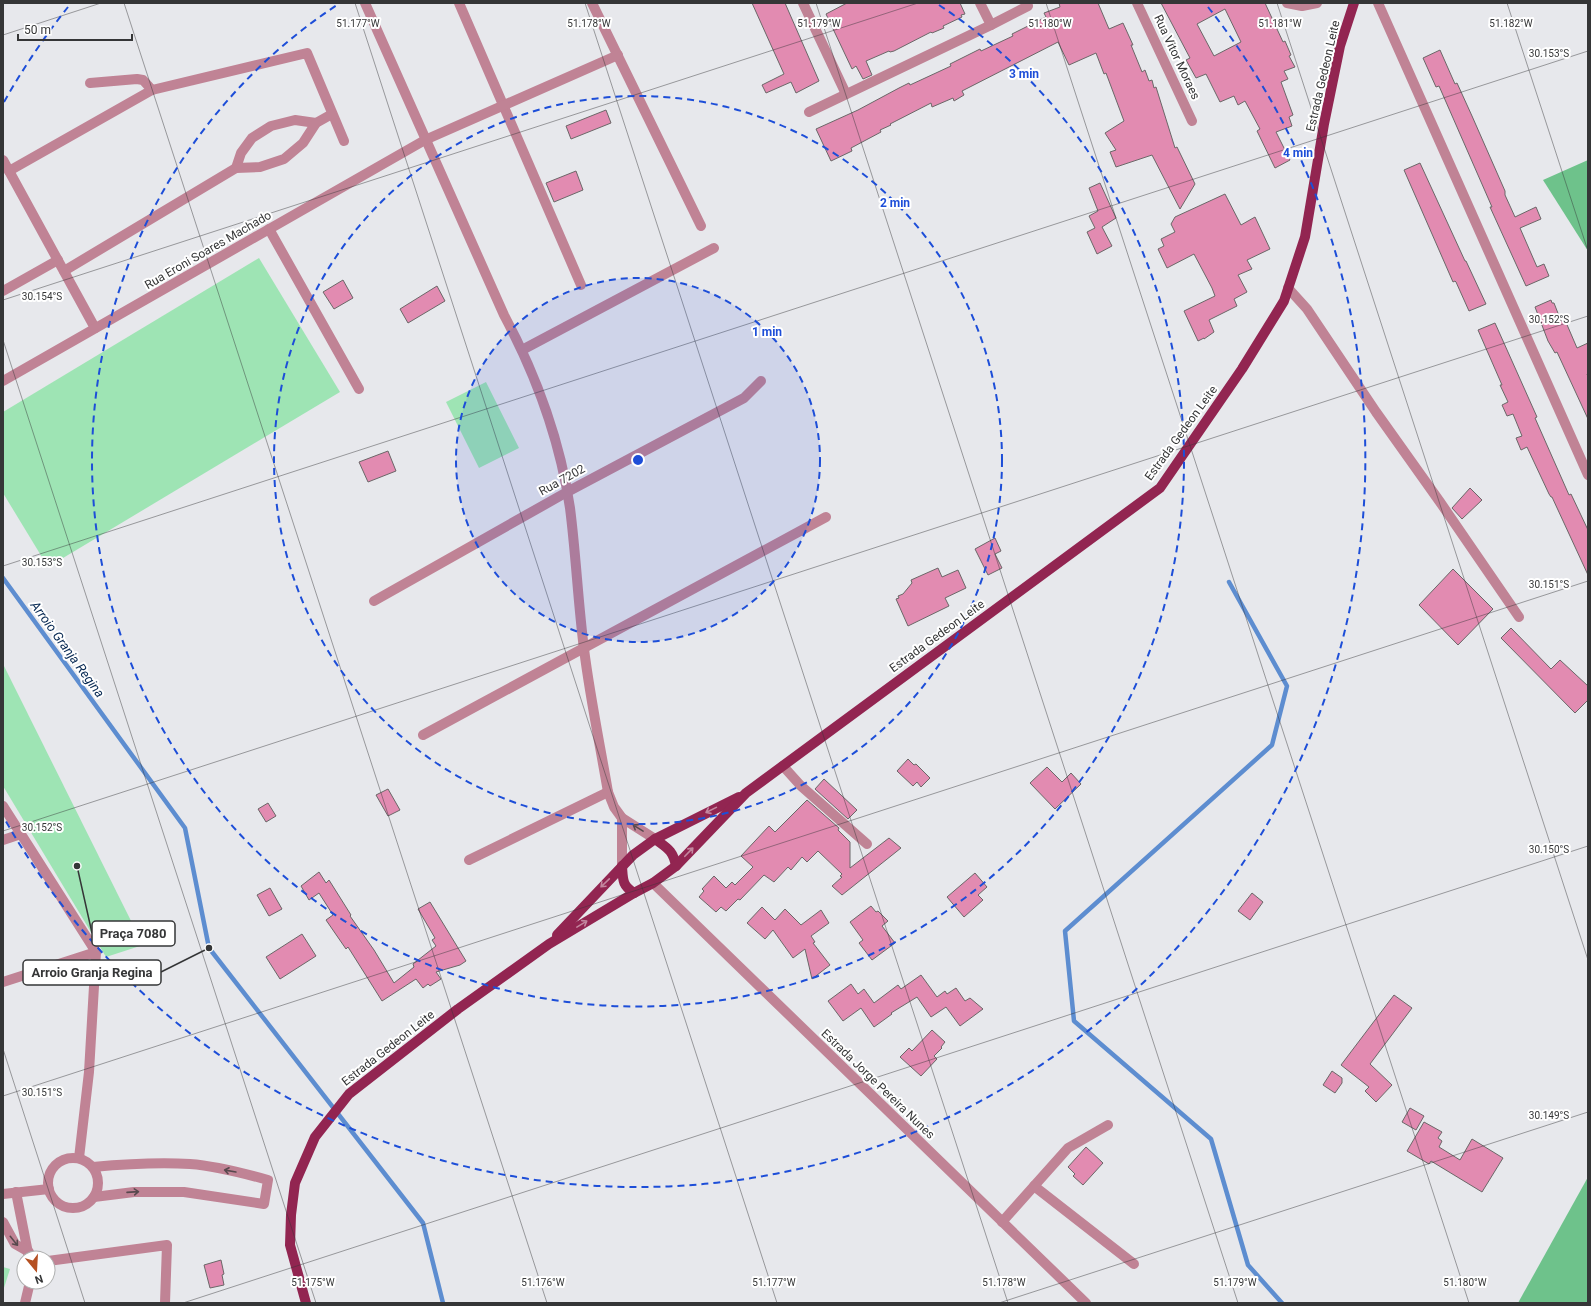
<svg xmlns="http://www.w3.org/2000/svg" width="1591" height="1306" font-family="Roboto,sans-serif">
<style>
.green{fill:#9ee4b4}
.forest{fill:#6ec28b}
.lines{fill:none;stroke-linecap:round;stroke-linejoin:round}
.stream{stroke:#5d8dd0;stroke-width:4.5}
.building{fill:#e28bb1;stroke:#6b6768;fill-rule:evenodd}
.minor{stroke:#c08395;stroke-width:10}
.major{stroke:#922551;stroke-width:10}
.oneway{stroke:#c3879f}
.oneway2{stroke:#58494e}
.ticks{fill:none;stroke:#353637;stroke-width:1;stroke-opacity:0.45}
.ring{fill:none;stroke:#1d4ed8;stroke-width:2;stroke-dasharray:7 5}
.labels{text-anchor:middle;stroke-width:4;stroke-linejoin:round;paint-order:stroke}
.street-label{font-size:12px;fill:#353637;stroke:#fff}
.water-label{font-size:13px;font-style:italic;fill:#062852;stroke:#fff}
.ticks-label{font-size:10px;text-anchor:middle;fill:#353637;stroke:#fff;stroke-width:4;stroke-linejoin:round;paint-order:stroke}
.centre{fill:#1d4ed8;stroke:#fff;stroke-width:2}
.ring-label{font-size:12px;text-anchor:middle;font-weight:bold;fill:#1d4ed8;stroke:#fff;stroke-width:4;stroke-linejoin:round;paint-order:stroke}
.leader{fill:none;stroke:#353637;stroke-width:1.5}
.callout-dot{fill:#353637;stroke:#fff;stroke-width:1.5}
.callout{fill:#fff;stroke:#353637;stroke-width:1.5}
.callout-label{font-size:13px;text-anchor:middle;font-weight:bold;fill:#353637}
</style>
<rect width="100%" height="100%" fill="#e7e8ec"/>
<g class="green">
<polygon points="259,258 340,392 48,567 3,493 3,412"/>
<polygon points="486,382 519,448 479,468 446,402"/>
<polygon points="3,664 143,945 106,957 3,786"/>
<polygon points="3,1267 10,1269 3,1291"/>
</g>
<g class="forest">
<polygon points="1588,160 1588,251 1543,180"/>
<polygon points="1588,1177 1588,1303 1518,1303"/>
</g>
<g class="lines">
<g class="stream">
<polyline points="3,578 185,828 209,948 423,1223 443,1303"/>
<polyline points="1229,582 1287,686 1272,745 1065,931 1074,1021 1211,1139 1248,1265 1282,1303"/>
</g>
</g>
<g class="building">
<polygon points="752,3 785,3 819,81 796,93 791,82 766,93 762,85 784,74"/>
<polygon points="847,3 960,3 965,14 961,15 962,17 943,26 944,28 932,33 931,32 894,51 890,52 889,51 866,61 872,75 863,79 856,66 852,69 826,14"/>
<polygon points="1059,3 1098,3 1109,29 1123,23 1133,45 1131,45 1142,72 1145,70 1149,81 1152,80 1154,88 1156,87 1175,148 1177,147 1195,184 1180,209 1152,155 1116,167 1110,152 1116,150 1105,133 1124,121 1106,73 1104,74 1096,53 1069,65 1058,42 962,91 964,95 954,101 953,98 932,107 931,103 890,124 891,125 880,130 881,132 851,148 852,151 831,161 816,129 858,110 899,88 909,83 910,85 951,66 950,64 980,49 981,51 1013,36 1012,34 1046,17 1044,13 1060,7"/>
<path d="M1161,3H1265L1283,42L1285,41L1291,55L1289,56L1295,67L1284,71L1288,79L1281,82L1293,115L1289,117L1292,126L1276,132L1290,160L1275,168L1257,131L1260,129L1245,101L1238,105L1234,96L1220,102L1206,74L1196,78L1186,60L1190,58ZM1225,9L1241,42L1214,56L1197,24Z"/>
<polygon points="1440,50 1455,84 1457,83 1472,116 1505,191 1505,195 1515,217 1536,207 1541,219 1520,228 1537,267 1544,264 1549,276 1526,286 1490,207 1492,207 1439,86 1436,87 1423,58"/>
<polygon points="606,110 611,123 571,139 566,126"/>
<polygon points="1420,163 1465,261 1466,261 1486,304 1469,311 1456,282 1455,281 1453,282 1404,170"/>
<polygon points="576,171 583,190 554,202 546,183"/>
<polygon points="1100,183 1116,218 1102,227 1112,246 1097,254 1087,232 1095,228 1089,216 1098,211 1089,188"/>
<polygon points="1225,194 1241,225 1255,217 1270,249 1247,260 1252,269 1238,275 1247,292 1234,299 1237,306 1209,320 1214,332 1204,339 1204,338 1198,341 1184,311 1215,296 1212,288 1194,254 1167,268 1158,249 1164,246 1161,239 1175,232 1171,224 1175,217"/>
<polygon points="343,280 353,298 334,309 323,292"/>
<polygon points="437,286 445,301 408,323 400,309"/>
<polygon points="1551,300 1552,303 1554,303 1561,321 1565,320 1577,348 1588,343 1588,374 1587,374 1588,377 1588,419 1557,352 1555,353 1548,341 1535,307"/>
<polygon points="1495,323 1537,417 1535,418 1569,495 1571,494 1588,530 1588,575 1552,497 1551,497 1549,494 1527,447 1521,450 1516,438 1522,436 1513,414 1507,416 1502,405 1508,402 1500,385 1502,385 1478,330"/>
<polygon points="388,451 396,471 368,482 359,462"/>
<polygon points="1470,488 1482,500 1462,519 1452,508"/>
<polygon points="995,538 1001,551 995,554 1002,568 988,575 975,549"/>
<polygon points="938,568 942,577 958,570 966,588 945,598 949,606 908,626 896,599 899,598 898,596 903,594 912,583 911,580"/>
<polygon points="1453,569 1493,609 1458,645 1419,605"/>
<polygon points="1511,628 1551,669 1560,660 1588,686 1588,700 1575,713 1501,638"/>
<polygon points="908,759 914,765 916,764 930,778 921,787 917,782 913,786 897,771"/>
<polygon points="1047,767 1062,782 1071,773 1081,784 1055,809 1030,783"/>
<polygon points="824,779 857,810 848,819 815,789"/>
<polygon points="388,789 400,810 388,816 376,795"/>
<polygon points="807,800 839,828 838,830 850,842 850,868 889,838 901,848 842,895 832,886 842,877 840,876 842,874 818,851 807,862 802,857 791,870 788,867 774,882 764,875 740,900 738,899 726,911 721,907 716,912 699,897 704,891 702,889 714,876 726,888 732,882 735,885 753,867 741,856 769,826 775,832"/>
<polygon points="268,803 276,816 266,822 258,809"/>
<polygon points="319,872 326,883 329,880 351,915 350,916 374,950 394,983 414,967 413,964 436,946 432,940 435,938 418,909 430,902 466,961 460,965 436,972 441,979 430,986 428,984 423,988 416,979 382,1001 348,947 346,949 326,920 333,915 319,893 309,900 301,886"/>
<polygon points="975,873 987,887 978,895 983,900 964,917 947,897"/>
<polygon points="270,888 282,909 269,916 257,895"/>
<polygon points="1252,893 1263,902 1250,920 1238,911"/>
<polygon points="871,906 876,912 878,911 888,921 882,926 895,943 872,960 859,943 863,940 850,922"/>
<polygon points="762,907 775,920 785,909 801,925 821,910 829,923 811,936 815,942 813,943 830,965 812,979 805,949 793,958 773,930 765,939 747,923"/>
<polygon points="302,934 316,956 280,979 266,957"/>
<polygon points="921,975 937,997 945,991 947,994 956,988 965,1001 970,998 983,1009 960,1026 946,1007 931,1017 917,997 891,1013 892,1014 874,1027 861,1008 843,1021 828,1001 851,984 858,994 864,989 874,1003 898,985 901,989"/>
<polygon points="1394,995 1412,1008 1370,1064 1392,1085 1376,1102 1365,1091 1369,1087 1341,1065"/>
<polygon points="932,1030 945,1042 941,1047 942,1048 934,1056 937,1059 921,1076 900,1057 909,1048 912,1051"/>
<polygon points="1332,1071 1342,1078 1342,1083 1335,1093 1323,1085"/>
<polygon points="1410,1108 1424,1116 1416,1130 1402,1122"/>
<polygon points="1424,1122 1442,1132 1438,1138 1442,1141 1439,1147 1460,1160 1472,1139 1503,1158 1482,1192 1431,1161 1429,1164 1407,1151"/>
<polygon points="1086,1147 1103,1163 1083,1185 1073,1176 1075,1174 1068,1167"/>
<polygon points="221,1260 224,1274 222,1275 224,1285 210,1288 204,1265"/>
</g>
<g class="lines">
<g class="minor">
<path d="M365,3L504,315C536,375 560,440 570,508C576,555 578,602 584,649C590,697 600,745 608,792L614,807L622,818L655,839"/>
<polyline points="459,3 581,285"/>
<polyline points="592,3 701,226"/>
<polyline points="803,3 846,94"/>
<polyline points="980,3 991,25"/>
<polyline points="1137,3 1192,121"/>
<polyline points="1287,3 1302,6 1317,3"/>
<polyline points="1378,3 1588,475"/>
<polyline points="90,83 137,79 143,80 152,90"/>
<polyline points="809,112 991,25 1028,6"/>
<polyline points="3,160 95,328"/>
<polyline points="236,168 241,153 252,138 271,126 295,120 316,123"/>
<polyline points="9,171 152,90 307,53 344,141"/>
<polyline points="269,229 359,389"/>
<polyline points="64,271 236,168 260,167 284,159 303,143 316,123 332,114"/>
<polyline points="1288,288 1307,309 1376,412 1440,502 1519,617"/>
<polyline points="3,291 58,260"/>
<polyline points="522,350 714,248"/>
<polyline points="3,381 425,140 618,55"/>
<polyline points="374,601 567,492 744,398 761,381"/>
<polyline points="423,735 826,517"/>
<polyline points="783,766 801,786 867,844"/>
<polyline points="3,806 96,952 89,1072 79,1158"/>
<polyline points="622,818 622,866"/>
<polyline points="3,840 21,834"/>
<polyline points="469,860 608,792"/>
<polyline points="653,883 1086,1303"/>
<polyline points="3,982 96,952"/>
<circle cx="73" cy="1183" r="25"/>
<path d="M93,1167C125,1164 158,1162 190,1164C216,1166 243,1173 268,1180L264,1204L184,1192H134L94,1197"/>
<polyline points="1034,1186 1134,1264"/>
<polyline points="16,1192 29,1258"/>
<polyline points="3,1194 49,1189"/>
<polyline points="3,1222 15,1244 29,1252"/>
<polyline points="1002,1222 1068,1148 1108,1125"/>
<polyline points="48,1261 167,1245 165,1303"/>
<polyline points="25,1303 30,1282"/>
</g>
<g class="major">
<path d="M655,839C667,848 673,850 676,866"/>
<path d="M622,866C623,880 622,885 634,893"/>
<polyline points="557,935 633,855 655,839 739,797"/>
<polyline points="306,1303 290,1245 291,1215 295,1183 315,1137 349,1094 458,1009 549,944 634,893 653,883 676,866 746,793 1160,488 1242,369 1284,301 1305,237 1324,124 1340,46 1354,3"/>
</g>
</g>
<defs><path id="oneway-shaft" d="M-6 0H5M1.5-3L5.5 0L1.5 3" fill="none" stroke-width="1.6" stroke-linecap="round" stroke-linejoin="round"/></defs>
<g class="oneway">
<use href="#oneway-shaft" transform="translate(711 810) rotate(154)"/>
<use href="#oneway-shaft" transform="translate(689 852) rotate(-46)"/>
<use href="#oneway-shaft" transform="translate(605 883) rotate(136)"/>
<use href="#oneway-shaft" transform="translate(582 924) rotate(-31)"/>
</g>
<g class="oneway2">
<use href="#oneway-shaft" transform="translate(638 828) rotate(-148)"/>
<use href="#oneway-shaft" transform="translate(230 1171) rotate(-170)"/>
<use href="#oneway-shaft" transform="translate(133 1192) rotate(-4)"/>
<use href="#oneway-shaft" transform="translate(14 1241) rotate(51)"/>
</g>
<path class="ticks" d="M124,3L547,1303M355,3L777,1303M585,3L1008,1303M816,3L1238,1303M1046,3L1469,1303M1277,3L1588,960M1507,3L1588,251M3,35L101,3M3,300L918,3M3,340L316,1303M3,566L1588,51M3,831L1588,316M3,1049L85,1303M3,1096L1588,581M183,1303L1588,846M999,1303L1588,1112"/>
<circle cx="638" cy="460" r="182" fill="#1d4ed8" fill-opacity=".12"/>
<g class="ring">
<circle cx="638" cy="460" r="182"/>
<circle cx="638" cy="460" r="364"/>
<path d="M939 5A546 546 0 1 1 337 5"/>
<path d="M4 102A728 728 0 0 1 68 7M1208 7A728 728 0 1 1 4 818"/>
</g>
<g class="labels">
<g class="street-label">
<text transform="translate(1177 57) rotate(65)" y="4">Rua Vitor Moraes</text>
<text transform="translate(1323 76) rotate(-77)" y="4">Estrada Gedeon Leite</text>
<text transform="translate(208 250) rotate(-30)" y="4">Rua Eroni Soares Machado</text>
<text transform="translate(1181 433) rotate(-54)" y="4">Estrada Gedeon Leite</text>
<text transform="translate(562 480) rotate(-29)" y="4">Rua 7202</text>
<text transform="translate(937 636) rotate(-36)" y="4">Estrada Gedeon Leite</text>
<text transform="translate(388 1048) rotate(-38)" y="4">Estrada Gedeon Leite</text>
<text transform="translate(878 1084) rotate(44)" y="4">Estrada Jorge Pereira Nunes</text>
</g>
<g class="water-label">
<text transform="translate(68 649) rotate(54)" y="5">Arroio Granja Regina</text>
</g>
</g>
<g class="ticks-label">
<text x="358" y="27">51.177°W</text>
<text x="589" y="27">51.178°W</text>
<text x="819" y="27">51.179°W</text>
<text x="1050" y="27">51.180°W</text>
<text x="1280" y="27">51.181°W</text>
<text x="1511" y="27">51.182°W</text>
<text x="1549" y="57">30.153°S</text>
<text x="42" y="300">30.154°S</text>
<text x="1549" y="323">30.152°S</text>
<text x="42" y="566">30.153°S</text>
<text x="1549" y="588">30.151°S</text>
<text x="42" y="831">30.152°S</text>
<text x="1549" y="853">30.150°S</text>
<text x="42" y="1096">30.151°S</text>
<text x="1549" y="1119">30.149°S</text>
<text x="313" y="1286">51.175°W</text>
<text x="543" y="1286">51.176°W</text>
<text x="774" y="1286">51.177°W</text>
<text x="1004" y="1286">51.178°W</text>
<text x="1235" y="1286">51.179°W</text>
<text x="1465" y="1286">51.180°W</text>
</g>
<circle cx="638" cy="460" r="6" class="centre"/>
<g class="ring-label">
<text x="1024" y="78">3 min</text>
<text x="1298" y="157">4 min</text>
<text x="895" y="207">2 min</text>
<text x="767" y="336">1 min</text>
</g>
<path class="leader" d="M77 866L92 933M209 948L161 972"/>
<g class="callout-dot">
<circle cx="77" cy="866" r="4"/>
<circle cx="209" cy="948" r="4"/>
</g>
<g class="callout">
<rect x="92" y="921" width="83" height="25" rx="4"/>
<rect x="23" y="960" width="138" height="25" rx="4"/>
</g>
<g class="callout-label">
<text x="133" y="938">Praça 7080</text>
<text x="92" y="977">Arroio Granja Regina</text>
</g>
<rect width="1591" height="1306" fill="none" stroke="#353637" stroke-width="8"/>
<g transform="translate(36 1270) rotate(162)"><circle r="19" fill="#ffffff" stroke="#aeafaf"/>
<path d="M0-3L7 15L0 10L-7 15Z" fill="#b55022"/>
<text y="-6" font-size="11" font-weight="bold" text-anchor="middle" fill="#353637">N</text>
</g>
<path d="M18 34v6h114v-6" fill="none" stroke="#353637" stroke-width="2"/>
<text x="24" y="34" font-size="12" fill="#353637" stroke="#ffffff" stroke-width="3" paint-order="stroke">50 m</text>
</svg>
